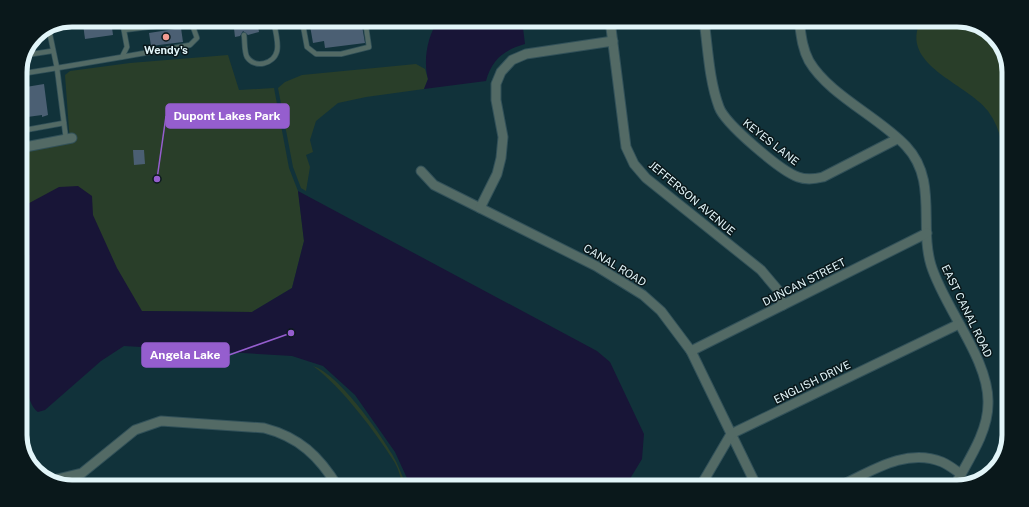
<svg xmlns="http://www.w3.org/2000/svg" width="1029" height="507" font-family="'Public Sans',sans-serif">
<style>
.green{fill:#293e29}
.water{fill:#181537}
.building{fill:#4b5f73}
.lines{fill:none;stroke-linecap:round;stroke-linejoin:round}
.service-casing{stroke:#325159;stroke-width:6}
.minor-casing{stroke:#325159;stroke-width:11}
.service{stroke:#536a65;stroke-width:4.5}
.minor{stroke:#536a65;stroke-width:9}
.poi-dot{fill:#f59c92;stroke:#0a181b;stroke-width:1.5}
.labels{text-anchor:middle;stroke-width:3;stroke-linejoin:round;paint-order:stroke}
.poi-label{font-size:11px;font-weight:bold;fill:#e2f5f9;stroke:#0a181b}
.street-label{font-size:11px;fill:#e2f5f9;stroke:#0a181b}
.rim{fill:none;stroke:#e2f5f9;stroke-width:5}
.leader{fill:none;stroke:#955ece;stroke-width:1.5}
.callout-dot{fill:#955ece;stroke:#0a181b;stroke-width:1.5}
.callout{fill:#955ece;stroke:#955ece;stroke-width:1.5}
.callout-label{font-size:12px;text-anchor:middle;font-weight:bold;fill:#fff}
</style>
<rect width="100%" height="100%" fill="#11323a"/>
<g class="green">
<path d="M921,20H957L980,25L1000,43L1009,69L1007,235C992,192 1017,151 988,111C967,83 898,65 921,20Z"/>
<polygon points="228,55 239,90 274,88 289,168 298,191 304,241 292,288 252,312 142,311 20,319 20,153 70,143 65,75 70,71 130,63"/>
<polygon points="416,64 425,69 428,79 424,89 366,97 338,103 316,121 310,140 313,152 306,155 310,167 306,191 301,188 293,167 278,88 285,82 302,75"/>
<path d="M313,366C338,374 378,430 392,454C398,464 402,476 407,487H403C401,479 399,470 395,463C377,434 341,386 313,366Z"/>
</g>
<g class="water">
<path d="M439,20H522L525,44C504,50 492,59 486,81L424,89L428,79C423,62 427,35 439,20Z"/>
<path d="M78,186L92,196L93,215L117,268L142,311L252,312L292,288L304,241L298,191L597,351L610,362L644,434L642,459L625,487H411L395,452L355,395L323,366L292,356L124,346L101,361L45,410L38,412C12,393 20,244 20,208L59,187Z"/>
</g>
<g class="building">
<polygon points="111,20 113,35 85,39 83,24"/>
<polygon points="233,20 257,20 259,32 248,35 243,31 240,36 235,37"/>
<polygon points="309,20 361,20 365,43 325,48 324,41 313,43"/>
<polygon points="181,28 183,42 151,46 149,33"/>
<polygon points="44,84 48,115 42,117 42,115 20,118 20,88"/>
<polygon points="133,150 144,150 145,164 134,165"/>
</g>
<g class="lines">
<defs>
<g id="service">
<polyline points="302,20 307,47 316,54 341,54 369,47 365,20"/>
<polyline points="49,30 57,68 122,57 127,47 122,20"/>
<path d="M244,35C245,42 244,51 247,57C255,69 274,64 277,51C279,42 275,29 273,20"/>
<polyline points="26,55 52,51"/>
<polyline points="122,57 190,45 197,38 193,27 181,23 124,30"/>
<polyline points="20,74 57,68 66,139"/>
<polyline points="20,131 64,123"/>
</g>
<g id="minor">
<polyline points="610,20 626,147 634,164 646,178 761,270 777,289 783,305"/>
<path d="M704,20C708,49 709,80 719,107C725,124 781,171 798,177C806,180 815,179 823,177L897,139"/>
<path d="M799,20C801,34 802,48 809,61C829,95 879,117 906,146C938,180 919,225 931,265C944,308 990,360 988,404C988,433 967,462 954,487"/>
<polyline points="20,148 72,138"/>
<polyline points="421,171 434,185 596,266 643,295 661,311 691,351 757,487"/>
<polyline points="480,208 497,174 501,158 503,137 496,100 496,84 501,72 512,60 526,54 613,41"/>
<polyline points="691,351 927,233"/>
<path d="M49,481L82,473L135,430L161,421L264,428C299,437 319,456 338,487"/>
<polyline points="700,487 731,434 959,324"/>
<path d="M838,487C870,472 906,447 942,462C949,465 955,470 961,474"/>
</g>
</defs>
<use href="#service" class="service-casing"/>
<use href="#minor" class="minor-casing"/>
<use href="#service" class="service"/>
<use href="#minor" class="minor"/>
</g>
<circle class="poi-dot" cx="166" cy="37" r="4"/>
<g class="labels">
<g class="poi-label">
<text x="166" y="54">Wendy's</text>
</g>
<g class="street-label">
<text transform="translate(771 142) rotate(38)" y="4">KEYES LANE</text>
<text transform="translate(692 198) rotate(40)" y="4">JEFFERSON AVENUE</text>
<text transform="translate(615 265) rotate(31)" y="4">CANAL ROAD</text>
<text transform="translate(804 282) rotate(-27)" y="4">DUNCAN STREET</text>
<text transform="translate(967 311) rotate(64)" y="4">EAST CANAL ROAD</text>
<text transform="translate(812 382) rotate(-26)" y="4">ENGLISH DRIVE</text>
</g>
</g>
<path d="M0 0H1029V507H0ZM72 27H957A45 45 0 0 1 1002 72V435A45 45 0 0 1 957 480H72A45 45 0 0 1 27 435V72A45 45 0 0 1 72 27Z" fill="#0a181b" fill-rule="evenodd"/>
<path class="rim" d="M72 27H957A45 45 0 0 1 1002 72V435A45 45 0 0 1 957 480H72A45 45 0 0 1 27 435V72A45 45 0 0 1 72 27Z"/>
<path class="leader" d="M157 179L166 116M291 333L229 355"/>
<g class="callout-dot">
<circle cx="157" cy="179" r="4"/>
<circle cx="291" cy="333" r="4"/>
</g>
<g class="callout">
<rect x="166" y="104" width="123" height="24" rx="4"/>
<rect x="142" y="343" width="87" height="24" rx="4"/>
</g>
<g class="callout-label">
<text x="227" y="120">Dupont Lakes Park</text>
<text x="185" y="359">Angela Lake</text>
</g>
</svg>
